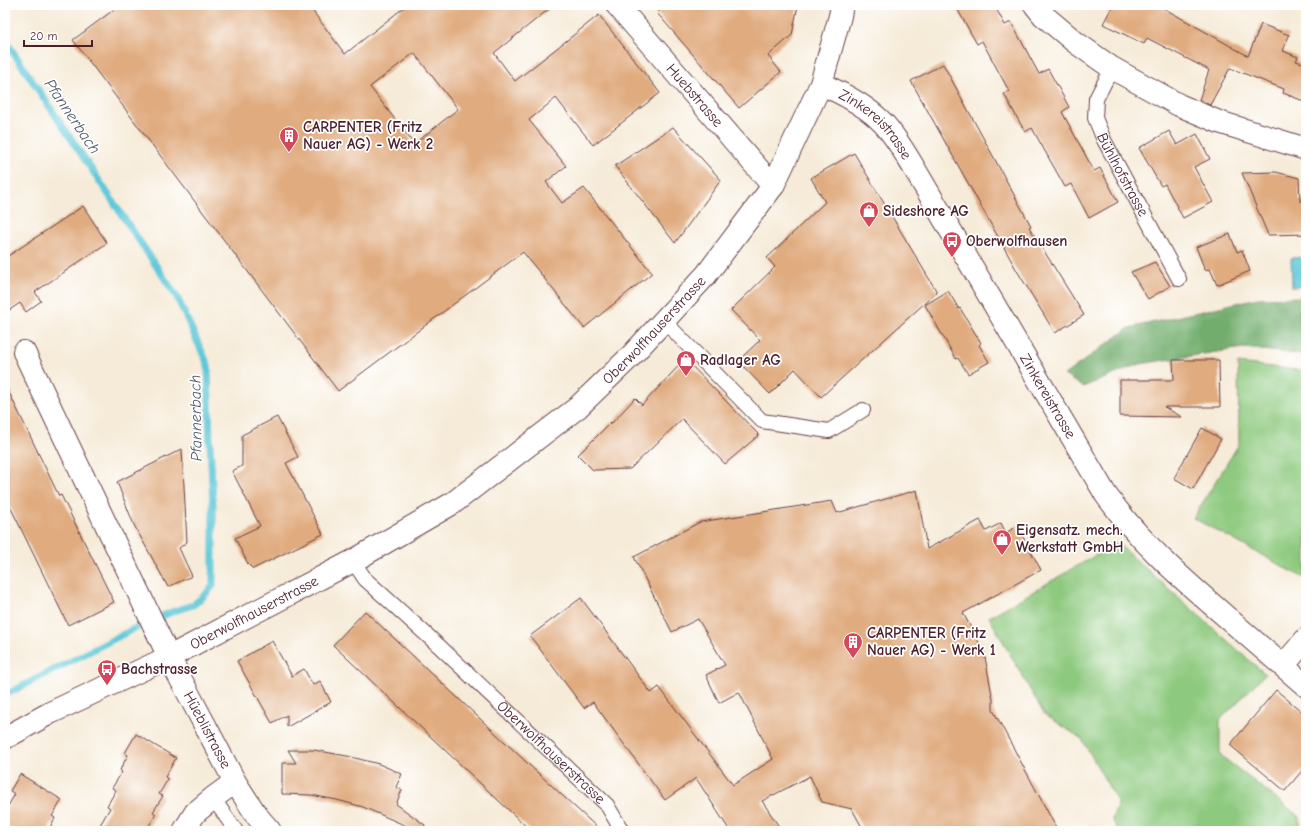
<svg xmlns="http://www.w3.org/2000/svg" width="1311" height="836" font-family="'Comic Neue',sans-serif">
<style>
.green{fill:#8dc97e;stroke:#6c7454}
.forest{fill:#72ad6d;stroke:#5e664c}
.water{fill:#5dc7d8;stroke:#547382}
.lines{fill:none;stroke-linecap:round;stroke-linejoin:round}
.stream{stroke:#5dc7d8;stroke-width:7}
.building{fill:#e0ab7f;fill-rule:evenodd}
.service-casing{stroke:#643e45;stroke-width:16}
.minor-casing{stroke:#643e45;stroke-width:24}
.service{stroke:#fff;stroke-width:14}
.minor{stroke:#fff;stroke-width:22}
.labels{text-anchor:middle;stroke-width:3.5;stroke-linejoin:round;paint-order:stroke}
.street-label{font-size:15px;fill:#4a1f2b;stroke:#fff}
.poi-label{font-size:15px;font-weight:bold;fill:#4a1f2b;stroke:#fff;text-anchor:start}
.water-label{font-size:16px;font-style:italic;fill:#515a68;stroke:#fff}
</style>
<rect width="100%" height="100%" fill="#fff"/>
<filter id="ink" filterUnits="userSpaceOnUse"><feTurbulence type="fractalNoise" baseFrequency=".025" numOctaves="2"/><feDisplacementMap in="SourceGraphic" scale="8" xChannelSelector="R" yChannelSelector="G"/><feConvolveMatrix kernelMatrix="1 2 1 2 8 2 1 2 1" color-interpolation-filters="sRGB"/></filter>
<filter id="wash" filterUnits="userSpaceOnUse"><feTurbulence type="fractalNoise" baseFrequency=".012" numOctaves="4" result="noise"/><feDisplacementMap in="SourceGraphic" scale="16" xChannelSelector="R" yChannelSelector="G"/><feGaussianBlur stdDeviation="0.9" result="paint"/><feColorMatrix in="noise" values="0 0 0 0 0 0 0 0 0 0 0 0 0 0 0 0 0 1.4 0 .05"/><feComposite in="paint" operator="in"/></filter>
<g filter="url(#wash)">
<rect width="100%" height="100%" fill="#f6ebd8"/>
<g class="green">
<polygon points="1238,363 1306,371 1306,579 1193,518 1239,444"/>
<polygon points="1117,543 1265,674 1220,720 1220,755 1300,817 1300,831 1118,831 1112,819 1118,803 1082,739 1044,714 989,617"/>
</g>
<polygon class="forest" points="1306,297 1306,355 1243,348 1140,364 1083,387 1064,375 1129,328 1258,298"/>
<polygon class="water" points="1306,257 1306,286 1292,287 1291,258"/>
<g class="lines">
<polyline class="stream" points="5,695 141,625 174,611 193,605 204,596 213,586 213,506 210,442 208,365 177,297 9,46"/>
</g>
<g id="blocks">
<g class="building">
<path d="M120,5H308L345,54L407,5H554L494,53L515,81L599,15L660,93L593,145L556,98L529,120L566,166L546,182L562,203L584,188L652,273L584,328L523,252L338,391L73,40ZM414,53L458,109L414,144L370,87Z"/>
<polygon points="666,5 798,5 792,35 768,56 781,72 739,108 657,13"/>
<polygon points="955,5 994,5 1005,25 1011,22 1039,74 1048,69 1069,107 1062,112 1094,171 1100,168 1118,202 1089,218 1071,184 1065,187 1032,128 1025,132 1004,94 1009,91 982,41 977,44"/>
<polygon points="1113,5 1158,5 1248,56 1261,24 1289,35 1283,51 1298,57 1296,61 1306,64 1306,102 1283,93 1284,89 1230,68 1210,105 1199,100 1209,70 1147,38 1144,44 1103,24"/>
<polygon points="943,64 1031,226 1029,227 1084,315 1055,333 1016,269 911,81"/>
<polygon points="673,127 721,180 675,243 615,166"/>
<polygon points="1169,131 1177,145 1197,134 1210,159 1194,167 1213,202 1183,218 1165,184 1161,186 1139,148"/>
<polygon points="854,153 937,292 821,397 795,369 770,394 738,361 760,340 731,310 775,267 767,258 825,202 811,178"/>
<polygon points="1276,172 1299,178 1300,201 1306,201 1306,234 1268,235 1242,173"/>
<polygon points="83,206 107,243 35,292 41,301 26,312 20,303 5,313 5,258"/>
<polygon points="1230,234 1237,252 1242,250 1250,271 1217,285 1210,269 1205,270 1196,247"/>
<polygon points="1155,262 1170,286 1148,299 1131,272"/>
<polygon points="948,291 959,309 960,308 981,343 979,345 989,362 968,374 958,358 956,359 925,305"/>
<polygon points="685,359 759,435 725,464 682,419 630,469 593,470 578,455 611,422 612,423 635,398 642,405"/>
<polygon points="1173,360 1219,360 1220,407 1164,407 1182,417 1120,416 1120,380 1174,380"/>
<polygon points="5,384 59,496 61,495 114,602 68,625 5,496"/>
<polygon points="277,417 298,457 286,463 323,534 253,569 248,564 235,538 260,526 232,471 242,466 242,435"/>
<polygon points="1202,428 1221,439 1193,489 1174,478"/>
<polygon points="182,449 187,542 179,548 192,576 168,587 134,525 117,482"/>
<polygon points="917,490 927,549 980,520 986,531 1001,523 1006,533 1017,526 1041,570 963,613 984,652 993,700 993,710 1058,831 864,831 852,809 822,802 810,776 762,801 782,831 730,831 696,778 665,800 593,702 584,708 530,636 581,598 651,693 659,687 733,785 773,759 739,692 719,703 706,675 725,665 698,619 672,632 634,557 700,522 832,501 837,513"/>
<polygon points="365,611 539,774 601,831 531,831 333,645"/>
<polygon points="272,641 292,676 304,669 313,685 320,681 331,702 287,727 287,715 272,723 237,661"/>
<polygon points="1276,690 1306,715 1306,766 1285,791 1230,745"/>
<polygon points="136,734 176,758 165,777 168,779 159,794 163,796 153,812 156,814 146,831 111,831 100,825 110,808 107,806 116,790 112,788 122,772 120,770 128,755 125,753"/>
<polygon points="288,750 314,750 347,756 379,764 402,774 396,787 402,790 396,804 425,825 422,831 418,831 363,807 337,800 311,795 282,794 282,763 296,763"/>
<polygon points="20,774 62,800 52,816 55,818 48,831 5,831 5,811 15,794 10,791"/>
</g>
</g>
</g>
<g filter="url(#ink)">
<use href="#blocks" fill-opacity="0" stroke="#643e45" stroke-width="1"/>
<g class="lines">
<defs>
<g id="service">
<path id="s1" d="M1112,68L1096,99L1095,118L1104,140L1179,279"/>
<polyline points="664,321 762,421 829,431 863,410"/>
<path id="s2" d="M353,561L365,579L439,646L607,805L622,831"/>
<polyline points="213,798 236,831"/>
</g>
<g id="minor">
<path id="s3" d="M617,5L773,186"/>
<polyline points="1035,5 1043,15 1075,42 1112,68 1179,105 1219,122 1306,149"/>
<path id="s4" d="M821,84C842,93 868,107 884,124C896,137 905,153 914,168L1106,495C1139,541 1180,577 1223,614C1251,638 1278,662 1306,686"/>
<path id="s5" d="M24,352L169,657L235,782L257,816L270,831"/>
<polyline points="1283,666 1306,639"/>
<path id="s6" d="M5,738L50,713L169,657L353,561L453,503L577,408L631,356L706,275L773,186L821,84L840,16L842,5"/>
<polyline points="184,831 195,813 213,798 235,782"/>
</g>
</defs>
<use href="#service" class="service-casing"/>
<use href="#minor" class="minor-casing"/>
<use href="#service" class="service"/>
<use href="#minor" class="minor"/>
</g>
</g>
<defs>
<symbol id="building-pin" viewBox="-11 -11 22 30"><path d="M0 17L-7.5 6A9.5 9.5 0 1 1 7.5 6Z" fill="#d1495b" stroke="#fff"/><path d="M-4-6H4V6H1V3H-1V6H-4ZM-2.5-4.3h1.7v1.8h-1.7ZM.8-4.3h1.7v1.8H.8ZM-2.5-1h1.7V.8h-1.7ZM.8-1h1.7V.8H.8Z" fill="#fff"/></symbol>
<symbol id="shop-pin" viewBox="-11 -11 22 30"><path d="M0 17L-7.5 6A9.5 9.5 0 1 1 7.5 6Z" fill="#d1495b" stroke="#fff"/><path d="M-5-2.5h2.3a2.7 3.5 0 0 1 5.4 0H5L5.5 6h-11ZM-1.5-2.5h3a1.5 2.3 0 0 0-3 0Z" fill="#fff"/></symbol>
<symbol id="bus-pin" viewBox="-11 -11 22 30"><path d="M0 17L-7.5 6A9.5 9.5 0 1 1 7.5 6Z" fill="#d1495b" stroke="#fff"/><path d="M-5-6H5V4H4V6H2V4H-2V6H-4V4H-5ZM-3.5-4V0h7V-4ZM-3.5 1.2v1.5H-2V1.2ZM2 1.2v1.5H3.5V1.2Z" fill="#fff"/></symbol>
</defs>
<g fill-rule="evenodd">
<use href="#building-pin" x="278" y="125" width="22" height="30"/>
<use href="#shop-pin" x="858" y="200" width="22" height="30"/>
<use href="#bus-pin" x="941" y="230" width="22" height="30"/>
<use href="#shop-pin" x="675" y="349" width="22" height="30"/>
<use href="#shop-pin" x="991" y="528" width="22" height="30"/>
<use href="#building-pin" x="842" y="631" width="22" height="30"/>
<use href="#bus-pin" x="96" y="658" width="22" height="30"/>
</g>
<g class="labels">
<g class="street-label">
<text dy="5" stroke="none"><textPath href="#s3" startOffset="119">Huebstrasse</textPath></text>
<text dy="5" stroke="none"><textPath href="#s4" startOffset="69">Zinkereistrasse</textPath></text>
<text dy="5" stroke="none"><textPath href="#s1" startOffset="117">Bühlhofstrasse</textPath></text>
<text dy="5" stroke="none"><textPath href="#s6" startOffset="772">Oberwolfhauserstrasse</textPath></text>
<text dy="5" stroke="none"><textPath href="#s4" startOffset="393">Zinkereistrasse</textPath></text>
<text dy="5" stroke="none"><textPath href="#s6" startOffset="279">Oberwolfhauserstrasse</textPath></text>
<text dy="5" stroke="none"><textPath href="#s5" startOffset="420">Hüeblistrasse</textPath></text>
<text dy="5" stroke="none"><textPath href="#s2" startOffset="276">Oberwolfhauserstrasse</textPath></text>
</g>
<g class="poi-label">
<text x="303" y="132">CARPENTER (Fritz<tspan x="303" dy="17">Nauer AG) - Werk 2</tspan></text>
<text x="883" y="216">Sideshore AG</text>
<text x="966" y="246">Oberwolfhausen</text>
<text x="700" y="365">Radlager AG</text>
<text x="1016" y="535">Eigensatz. mech.<tspan x="1016" dy="17">Werkstatt GmbH</tspan></text>
<text x="867" y="638">CARPENTER (Fritz<tspan x="867" dy="17">Nauer AG) - Werk 1</tspan></text>
<text x="121" y="674">Bachstrasse</text>
</g>
<g class="water-label">
<text transform="translate(73 116) rotate(56)" y="6">Pfannerbach</text>
<text transform="translate(195 418) rotate(-91)" y="6">Pfannerbach</text>
</g>
</g>
<rect width="1311" height="836" fill="none" stroke="#fff" stroke-width="20"/>
<path d="M24 40v6h68v-6" fill="none" stroke="#4a1f2b" stroke-width="2"/>
<text x="30" y="40" font-size="12" fill="#4a1f2b" stroke="#ffffff" stroke-width="3" paint-order="stroke">20 m</text>
</svg>
